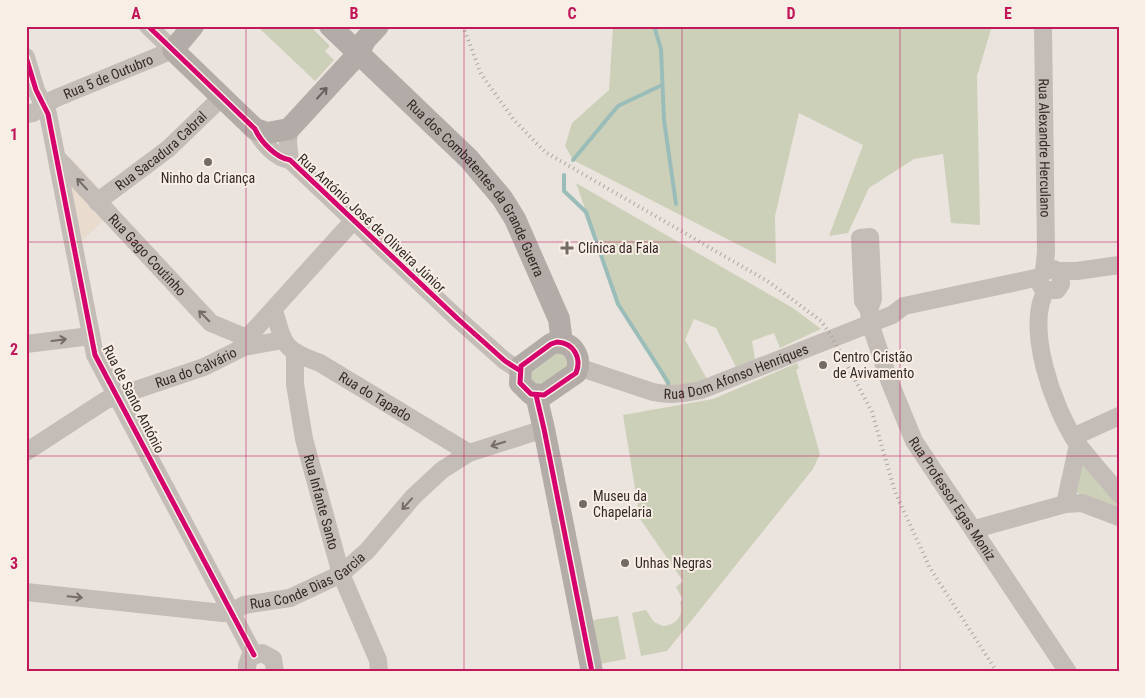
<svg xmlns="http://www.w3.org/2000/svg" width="1145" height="698" font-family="'Roboto Condensed',sans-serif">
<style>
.green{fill:#cdd0b8}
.plaza{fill:#e9dbce}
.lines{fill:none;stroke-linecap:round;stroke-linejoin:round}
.stream{stroke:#9bbdba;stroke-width:4}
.minor{stroke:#c4bcb7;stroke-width:18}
.major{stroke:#b2aba7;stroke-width:22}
.rail{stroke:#aba5a2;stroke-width:4;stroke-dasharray:1 4;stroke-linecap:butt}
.cycleway-casing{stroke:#f8eee5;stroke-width:8}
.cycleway{stroke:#d6006c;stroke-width:5}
.oneway{stroke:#665e5a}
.oneway2{stroke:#756c67}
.grid{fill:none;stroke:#c2185b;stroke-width:1;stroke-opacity:0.55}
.poi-dot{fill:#746b66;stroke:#f8eee5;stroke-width:2}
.labels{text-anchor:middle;stroke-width:4;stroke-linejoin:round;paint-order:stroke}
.street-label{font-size:14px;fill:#342a26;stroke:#f8eee5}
.poi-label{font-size:14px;fill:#342a26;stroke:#f8eee5;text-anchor:start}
.neatline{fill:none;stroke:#c2185b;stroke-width:2}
.grid-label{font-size:16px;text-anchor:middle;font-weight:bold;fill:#c2185b}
</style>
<rect width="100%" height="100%" fill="#ebe4de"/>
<g class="green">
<polygon points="257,26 310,26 330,46 325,51 334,60 315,81"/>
<polygon points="605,26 992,26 977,76 980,225 951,223 943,154 914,159 869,188 848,233 829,236 863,145 799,113 775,216 776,264 573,160 565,146 572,123 609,90 613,27"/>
<polygon points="576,183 793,308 821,329 780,348 774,333 752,341 755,359 736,367 716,328 694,319 685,340 707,379 689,386 667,386 631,322 622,314"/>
<polygon points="554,352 564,352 570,365 536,388 526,373"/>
<path d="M797,363L799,368L796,370L820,454L813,469L667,651L641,656L632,613L646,610L654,622L663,626C677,625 684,615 680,602L683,600L676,587L683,581L640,519L623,415L713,399Z"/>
<polygon points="1081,464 1085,464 1119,504 1119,512 1075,492"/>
<polygon points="618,616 626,659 600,664 593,620"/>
</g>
<polygon class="plaza" points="70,157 117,208 70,252 51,160"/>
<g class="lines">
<g class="stream">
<polyline points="654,26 661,49 664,120 676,204"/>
<polyline points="573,160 618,106 662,85"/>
<polyline points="564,175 564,191 586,212 618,304 668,382 668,387"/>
</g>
<g class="minor">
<path id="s1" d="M1043,26L1046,252L1044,271L1039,280L1041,286L1046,290H1057L1061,284L1060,273L1054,269L1044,271"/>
<polyline points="26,57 36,90 48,114 95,355 254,655"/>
<path id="s2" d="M26,114L33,113L54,99L173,50L148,26"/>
<path d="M255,129C261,142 276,158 290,160"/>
<polyline points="289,129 288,143 290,160 458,319 505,361 519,370"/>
<path id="s3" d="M58,159L211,323L247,338"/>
<path id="s4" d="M97,202L168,149L222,97"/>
<polyline points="1057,271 1077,271 1119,265"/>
<path d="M1046,290C1025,328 1053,406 1075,440C1086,457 1106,477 1119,494"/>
<path id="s5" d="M274,310C284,346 284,350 320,363L469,453"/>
<path id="s6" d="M869,310L863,301L860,238L870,237L873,299L869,310L870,323L889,380L914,441L1068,672"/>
<polyline points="26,344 91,336"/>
<polyline points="244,347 283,340"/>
<path id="s7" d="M295,354V384L304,439L341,574L378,660L379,672"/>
<path id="s8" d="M578,367L653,392C670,396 684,393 701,390L892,315L904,306L1040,277"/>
<polyline points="1073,437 1119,416"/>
<path id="s9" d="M26,452L106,400L204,367L244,347L247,338L354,220"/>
<polyline points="1065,504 1078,445"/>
<polyline points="975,529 1065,504 1082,503 1119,517"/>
<path id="s10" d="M26,592L223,613L232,612L244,605L290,598L341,574L367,551L413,497L442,470L469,453L544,429"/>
<polyline points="247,672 247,665 250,657 262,653 273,659 275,672"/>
</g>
<g class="major">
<polyline points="193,26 173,50 255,129 267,133 289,129 359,53 365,40 378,26"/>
<path id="s11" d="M330,26L469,159L502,198L515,219L559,319L562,343"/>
<path d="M557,342C574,343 582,358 576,373L544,395L531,394L520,383L521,366L551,344Z"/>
<polyline points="536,395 544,429 592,672"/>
</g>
<polyline class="rail" points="463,26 481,74 514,120 545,152 769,282 821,321 832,337 872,412 895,492 930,568 997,672"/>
<defs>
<g id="cycleway">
<path d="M148,26L255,129C261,142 276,158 290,160L458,319L505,361L519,370"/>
<polyline points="26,57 36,90 48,114 95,355 254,655"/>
<path d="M557,342C574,343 582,358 576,373L544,395L531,394L520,383L521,366L551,344Z"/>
<polyline points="536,395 544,429 592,672"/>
</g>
</defs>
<use href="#cycleway" class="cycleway-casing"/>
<use href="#cycleway" class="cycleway"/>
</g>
<defs><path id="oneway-shaft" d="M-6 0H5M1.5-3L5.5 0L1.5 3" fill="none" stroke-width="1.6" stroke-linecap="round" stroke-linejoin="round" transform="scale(1.25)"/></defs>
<use class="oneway" href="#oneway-shaft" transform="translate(322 93) rotate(-48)"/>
<g class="oneway2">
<use href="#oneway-shaft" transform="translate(82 184) rotate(-133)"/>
<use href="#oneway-shaft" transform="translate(204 316) rotate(-135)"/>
<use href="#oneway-shaft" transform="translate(59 340) rotate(-7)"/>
<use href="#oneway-shaft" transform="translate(498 444) rotate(163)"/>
<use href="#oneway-shaft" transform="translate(407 504) rotate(132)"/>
<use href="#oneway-shaft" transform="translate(75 597) rotate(6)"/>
</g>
<path class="grid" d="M246,26V672M464,26V672M682,26V672M900,26V672M26,242H1119M26,456H1119"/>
<g class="poi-dot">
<circle cx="208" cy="162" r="5"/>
<path d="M564.5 240.5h5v5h5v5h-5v5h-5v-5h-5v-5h5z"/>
<circle cx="823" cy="365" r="5"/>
<circle cx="583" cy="504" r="5"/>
<circle cx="625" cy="563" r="5"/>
</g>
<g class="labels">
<g class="street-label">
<text dy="5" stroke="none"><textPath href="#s2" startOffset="91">Rua 5 de Outubro</textPath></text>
<text dy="5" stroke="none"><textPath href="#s1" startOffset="122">Rua Alexandre Herculano</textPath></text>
<text dy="5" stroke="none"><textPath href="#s4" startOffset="82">Rua Sacadura Cabral</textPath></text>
<text dy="5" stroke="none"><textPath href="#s11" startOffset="220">Rua dos Combatentes da Grande Guerra</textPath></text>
<text transform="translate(372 223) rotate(43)" y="5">Rua António José de Oliveira Júnior</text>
<text dy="5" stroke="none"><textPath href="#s3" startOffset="131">Rua Gago Coutinho</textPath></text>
<text dy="5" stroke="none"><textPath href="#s9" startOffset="191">Rua do Calvário</textPath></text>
<text dy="5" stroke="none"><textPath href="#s8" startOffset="166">Rua Dom Afonso Henriques</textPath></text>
<text dy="5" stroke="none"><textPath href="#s5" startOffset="140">Rua do Tapado</textPath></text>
<text transform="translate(134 399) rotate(63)" y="5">Rua de Santo António</text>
<text dy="5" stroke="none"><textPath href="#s6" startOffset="366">Rua Professor Egas Moniz</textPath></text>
<text dy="5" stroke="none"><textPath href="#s7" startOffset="151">Rua Infante Santo</textPath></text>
<text dy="5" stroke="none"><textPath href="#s10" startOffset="290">Rua Conde Dias Garcia</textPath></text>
</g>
<g class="poi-label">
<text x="208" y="183" text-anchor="middle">Ninho da Criança</text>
<text x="578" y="253">Clínica da Fala</text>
<text x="833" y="362">Centro Cristão<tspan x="833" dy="16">de Avivamento</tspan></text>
<text x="593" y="501">Museu da<tspan x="593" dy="16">Chapelaria</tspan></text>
<text x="635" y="568">Unhas Negras</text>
</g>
</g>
<rect width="1145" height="698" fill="none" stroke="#f8eee5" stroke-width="55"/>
<rect x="28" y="28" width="1090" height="642" class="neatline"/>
<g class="grid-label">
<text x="136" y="19">A</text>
<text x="354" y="19">B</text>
<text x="572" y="19">C</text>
<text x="791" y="19">D</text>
<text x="1008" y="19">E</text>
<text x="14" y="140">1</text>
<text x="14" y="355">2</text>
<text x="14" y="569">3</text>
</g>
</svg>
